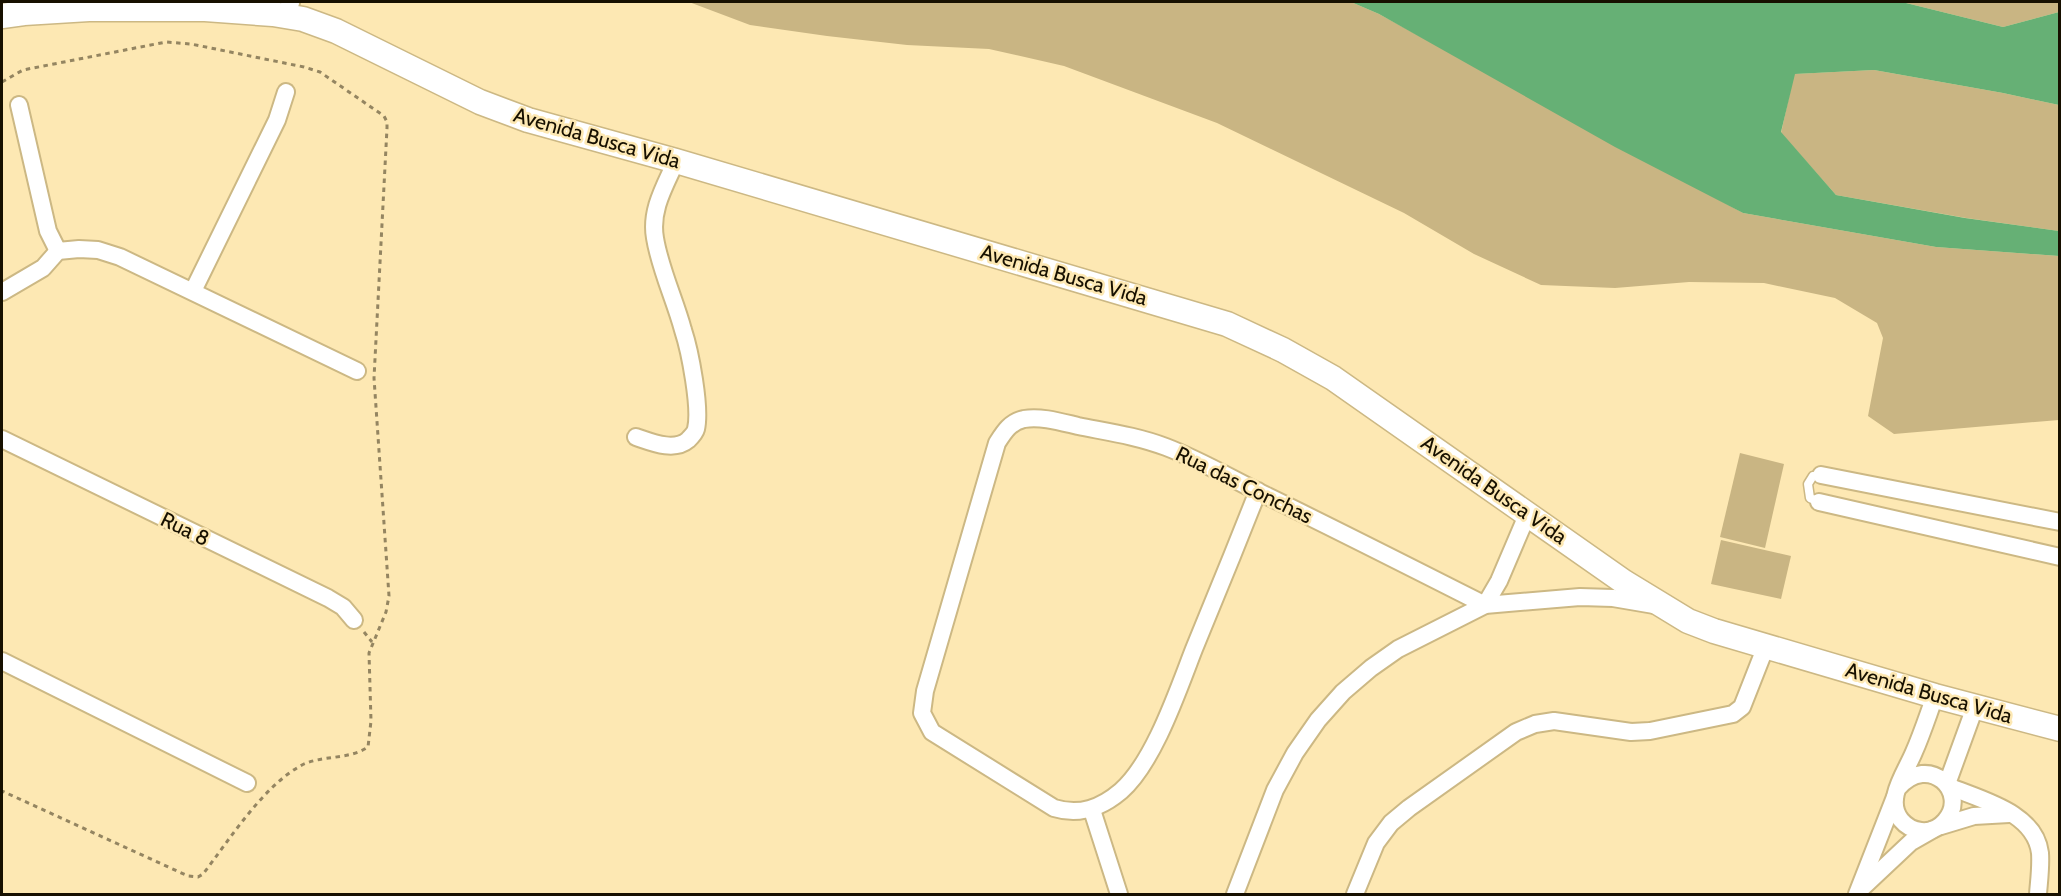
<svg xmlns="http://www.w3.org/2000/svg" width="2061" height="896" font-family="Cabin,sans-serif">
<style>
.green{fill:#c9b583}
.water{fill:#66b075}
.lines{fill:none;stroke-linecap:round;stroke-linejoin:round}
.lane-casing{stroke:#ccb884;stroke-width:11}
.street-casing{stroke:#ccb884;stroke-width:20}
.secondary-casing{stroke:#ccb884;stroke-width:27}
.path{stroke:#948561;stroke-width:3;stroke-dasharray:4.5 4.5;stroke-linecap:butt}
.lane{stroke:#fff;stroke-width:8}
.street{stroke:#fff;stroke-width:16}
.secondary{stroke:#fff;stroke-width:24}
.labels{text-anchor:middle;stroke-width:5;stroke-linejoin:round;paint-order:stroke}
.street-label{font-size:21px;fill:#171000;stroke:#fde8b3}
</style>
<rect width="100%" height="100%" fill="#fde8b3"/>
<g class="green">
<polygon points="689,2 1351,2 1379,14 1743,213 1936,247 2059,256 2059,420 1894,434 1868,416 1883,338 1877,323 1835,298 1764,283 1689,282 1615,288 1541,285 1474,254 1404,213 1217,123 1064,66 989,49 907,45 827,36 750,25"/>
<polygon points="1902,2 2059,2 2059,12 2003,27"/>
<polygon points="1874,70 2003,93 2059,105 2059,231 1966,218 1836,195 1781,133 1794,74"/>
<polygon points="1740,453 1784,464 1765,548 1720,537"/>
<polygon points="1721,540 1791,556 1781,599 1711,584"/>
</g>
<polygon class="water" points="1351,2 1902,2 2003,27 2059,12 2059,105 2003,93 1874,70 1795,74 1781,132 1836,195 1965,218 2059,231 2059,256 1936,247 1743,213 1615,147 1379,14"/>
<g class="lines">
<defs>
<polyline id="lane" points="1819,502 1810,498 1808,484 1813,476 1821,475"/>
<g id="street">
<polyline points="289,2 291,3"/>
<polyline points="19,105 48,231 58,251"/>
<polyline points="193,291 277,120 286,92"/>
<polyline points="2,292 43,268 58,251 79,249 98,250 120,257 357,371"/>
<path d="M636,437C651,442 674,452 688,440C691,437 695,433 696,429C701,408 690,351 683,330C675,300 660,269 655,238C650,210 665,186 676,161"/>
<polyline points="2,439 328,598 343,607 354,620"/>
<polyline points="1821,475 2060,522"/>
<path d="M1258,491C1237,544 1216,596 1194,649C1178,690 1154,762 1121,791C1101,808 1080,816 1054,808L932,732L922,713L925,691L997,443C1004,432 1010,422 1024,419C1041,416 1061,422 1078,426C1108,432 1137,436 1166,447C1200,460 1232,479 1265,495C1339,531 1412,568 1485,605"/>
<polyline points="1819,502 2060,557"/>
<polyline points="1485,605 1499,581 1528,513"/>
<polyline points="2,661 247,783"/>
<polyline points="1947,784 1975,707"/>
<path d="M1948,786C1981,800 2035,812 2040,853C2041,867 2039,881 2038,894"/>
<path d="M1898,788C1929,752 1970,793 1945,821C1939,828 1930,832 1921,831C1913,830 1906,826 1901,820C1884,800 1906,772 1914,752C1922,734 1928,715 1935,696"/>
<polyline points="1092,810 1119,894"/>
<polyline points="1941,826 1974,816 2009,814"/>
<polyline points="1862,888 1911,842 1932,830"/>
<polyline points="1235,894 1275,790 1295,753 1318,720 1343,692 1371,668 1398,649 1485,605 1580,597 1613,598 1654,605"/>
<polyline points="1355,894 1376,843 1391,823 1409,808 1516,732 1535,724 1554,721 1631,732 1650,731 1733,714 1742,707 1766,646"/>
<polyline points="1857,894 1895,797"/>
</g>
<polyline id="secondary" points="2,16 24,13 89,9 205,9 273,14 303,19 336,31 480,102 528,120 676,161 1227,324 1283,350 1333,378 1624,582 1688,621 1714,631 1935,696 2060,729"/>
</defs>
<use href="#lane" class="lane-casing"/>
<use href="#street" class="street-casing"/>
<use href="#secondary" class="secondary-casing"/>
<g class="path">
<path d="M2,82L23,70L166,42L191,44L304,67L320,72L384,116L387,122V128L374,378L389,596L386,612L369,653L371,721L368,747C349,760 322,755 302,765C263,786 230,839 203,874L198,877L188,876L2,791"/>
<polyline points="364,632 372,642"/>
</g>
<use href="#lane" class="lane"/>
<use href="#street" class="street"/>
<use href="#secondary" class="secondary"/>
</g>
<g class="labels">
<g class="street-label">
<text transform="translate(597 138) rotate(16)" y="7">Avenida Busca Vida</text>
<text transform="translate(1064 275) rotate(16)" y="7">Avenida Busca Vida</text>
<text transform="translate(1244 485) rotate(26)" y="7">Rua das Conchas</text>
<text transform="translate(1494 490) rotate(35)" y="7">Avenida Busca Vida</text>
<text transform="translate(185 529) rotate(26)" y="7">Rua 8</text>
<text transform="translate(1929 693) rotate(16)" y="7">Avenida Busca Vida</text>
</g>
</g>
<rect width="2061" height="896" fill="none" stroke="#171000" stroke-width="6"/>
</svg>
